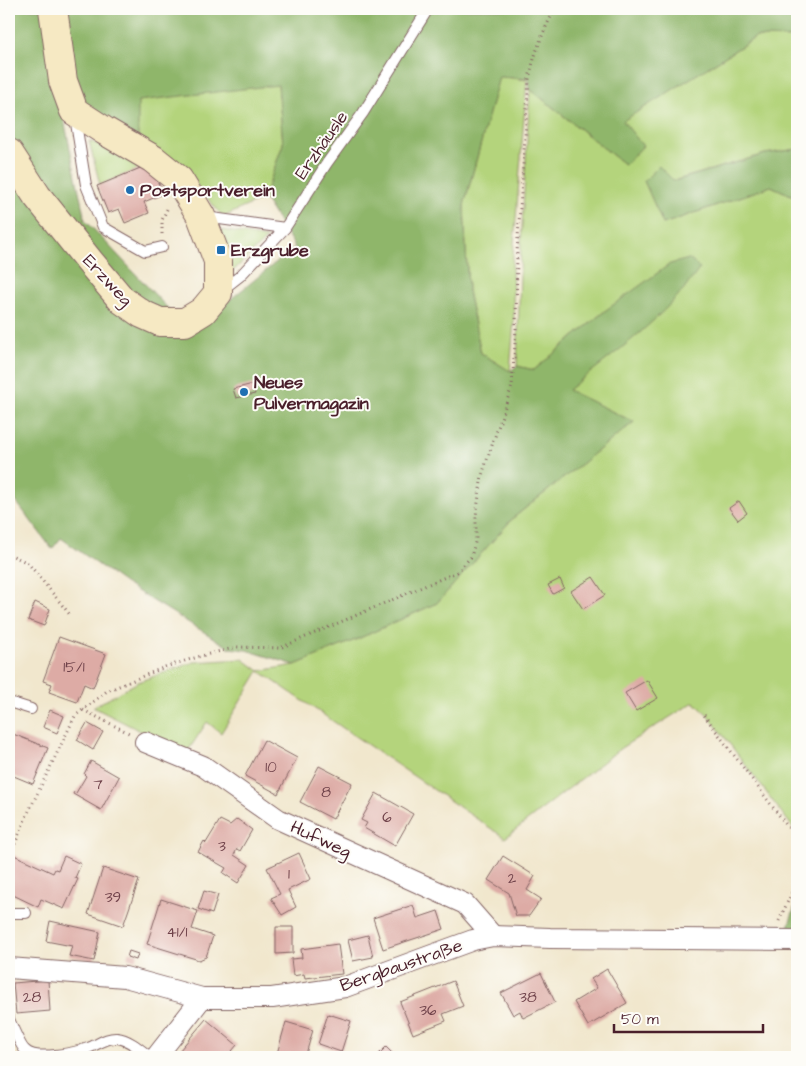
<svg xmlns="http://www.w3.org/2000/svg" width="806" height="1066" font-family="'Architects Daughter',sans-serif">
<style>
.green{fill:#b4d47b;stroke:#7f7a53}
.forest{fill:#8fb66b;stroke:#6c6a4b;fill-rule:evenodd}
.building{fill:#ddaba5}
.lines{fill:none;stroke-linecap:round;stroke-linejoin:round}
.lane-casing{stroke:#846564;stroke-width:12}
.street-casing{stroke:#846564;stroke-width:22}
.secondary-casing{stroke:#846564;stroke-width:30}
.path{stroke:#846564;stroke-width:3;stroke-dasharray:1 4;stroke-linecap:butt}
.lane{stroke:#fff;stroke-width:10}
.street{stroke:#fff;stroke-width:20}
.secondary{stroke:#f6e9c3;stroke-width:28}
.poi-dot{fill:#1f6fb2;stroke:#fdfcf7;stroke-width:2}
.labels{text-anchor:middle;stroke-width:4;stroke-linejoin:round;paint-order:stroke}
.number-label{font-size:15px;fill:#6f424a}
.street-label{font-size:18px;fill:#4a1f2b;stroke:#fdfcf7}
.poi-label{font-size:18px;font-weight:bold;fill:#4a1f2b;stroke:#fdfcf7;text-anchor:start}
</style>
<rect width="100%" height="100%" fill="#fdfcf7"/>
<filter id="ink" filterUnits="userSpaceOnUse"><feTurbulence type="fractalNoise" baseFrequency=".02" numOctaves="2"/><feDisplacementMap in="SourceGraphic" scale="10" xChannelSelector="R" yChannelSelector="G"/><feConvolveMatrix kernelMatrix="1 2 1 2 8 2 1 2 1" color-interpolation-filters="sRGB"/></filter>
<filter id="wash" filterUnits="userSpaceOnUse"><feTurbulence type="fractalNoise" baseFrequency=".0096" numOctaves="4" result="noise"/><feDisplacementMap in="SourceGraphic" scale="20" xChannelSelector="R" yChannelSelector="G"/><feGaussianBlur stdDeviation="1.12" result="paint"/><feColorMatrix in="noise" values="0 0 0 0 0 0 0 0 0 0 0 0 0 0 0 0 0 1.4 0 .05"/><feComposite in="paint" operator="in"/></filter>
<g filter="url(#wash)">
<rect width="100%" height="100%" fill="#f1e7cd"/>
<g class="green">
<polygon points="756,37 797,38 797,149 765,154 673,181 663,224 771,186 791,195 797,193 797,833 707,714 694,702 621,748 505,838 259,671 221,733 207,722 186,754 93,707 138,682 194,662 243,659 259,671 295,665 360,638 437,603 513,518 634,422 567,390 644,329 606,310 534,370 517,366 521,243 530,89 625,165 622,121"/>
<polygon points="499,76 527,80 512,269 514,320 510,372 481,353 468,291 464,205"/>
<polygon points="278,84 283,144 264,198 223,217 182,167 138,144 137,101"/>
<polygon points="89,141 124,152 146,166 100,185"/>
<polygon points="217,229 267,238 231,273"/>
</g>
<g class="forest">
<path d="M9,9H797V38L756,37L623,121L643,146L625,165L530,89L529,79L499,77L464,205L468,291L481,353L510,371L517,366L534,370L606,310L670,264L689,259L700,268C666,317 615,353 568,390L634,422L513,518L437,603L360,638L295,665L246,650L230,648L124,583L61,538L52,549L9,492ZM278,85L283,144L264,198L295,247L190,332L85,220L61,105L138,144V101Z"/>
<polygon points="797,149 797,193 791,195 771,186 663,224 644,181 659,166 674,181 765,154"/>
<polygon points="797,900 797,933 786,933"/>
</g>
<g id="blocks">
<g class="building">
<polygon points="150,164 163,194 144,202 149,213 125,223 119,209 108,213 97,186"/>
<polygon points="253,384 255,394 236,398 233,389"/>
<polygon points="739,501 747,513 738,520 729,508"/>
<polygon points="593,577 605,595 583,609 571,591"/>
<polygon points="560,579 564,588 553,594 548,585"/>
<polygon points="35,602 50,609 44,626 28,620"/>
<polygon points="59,637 106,654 93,688 84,684 77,702 49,692 52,684 43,681"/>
<polygon points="647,680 658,698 636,711 625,693"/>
<polygon points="50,710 64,716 57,733 43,727"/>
<polygon points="87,723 103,732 93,750 77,740"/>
<polygon points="13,734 48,748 33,784 9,774 9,744"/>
<polygon points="264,740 297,758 278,794 245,776"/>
<polygon points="91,761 119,777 101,810 73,794 74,792 76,793 86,776 84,774"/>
<polygon points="319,766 352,783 333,819 300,802"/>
<polygon points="376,793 413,814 395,846 364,828 367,823 361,820"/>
<polygon points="237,819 252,830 240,851 237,849 234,855 249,865 238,883 223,873 226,868 198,852 204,841 206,843 220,820 230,825"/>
<polygon points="299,853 311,879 288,890 296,907 282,915 271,898 280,894 267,868"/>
<polygon points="14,855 53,873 55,869 58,870 64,856 81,864 75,878 78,879 64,909 41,899 38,907 9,893 9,867"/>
<polygon points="503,856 535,876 527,890 541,899 529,916 516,916 509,893 488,880"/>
<polygon points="103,868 139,880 123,926 88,914"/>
<polygon points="204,891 218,895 212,914 198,909"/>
<polygon points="161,899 198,911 192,929 213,936 206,957 199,960 147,944"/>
<polygon points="413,905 417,918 438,911 444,929 383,949 373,918"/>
<polygon points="50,921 100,932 94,961 69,956 72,946 46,941"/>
<polygon points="276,927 293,927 293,953 276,954"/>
<polygon points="368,935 373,957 353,961 348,940"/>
<polygon points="338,944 342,974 305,978 304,974 293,976 291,959 302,958 301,949"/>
<polygon points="129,951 138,954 136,960 127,957"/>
<polygon points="607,969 627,1003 588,1026 574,1002 597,988 591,979"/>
<polygon points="541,973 555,1002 523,1018 520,1011 513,1015 501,993"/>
<polygon points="48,980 50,1011 16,1014 13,983"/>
<polygon points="453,981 463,1006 443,1014 446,1021 413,1034 400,1002"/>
<polygon points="328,1014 351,1021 341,1052 318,1044"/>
<polygon points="206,1019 237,1045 227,1057 212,1057 210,1055 208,1057 174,1057"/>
<polygon points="286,1022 313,1030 305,1057 276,1057"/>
<polygon points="386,1047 396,1057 376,1057"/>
</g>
</g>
</g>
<g filter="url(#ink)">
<use href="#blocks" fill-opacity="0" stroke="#846564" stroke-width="1"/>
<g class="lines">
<defs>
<g id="lane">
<polyline points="75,117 86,185 103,227 145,251 162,247"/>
<polyline points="205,217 285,228 327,163 363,113 428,9"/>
<polyline points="222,290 240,276 285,228"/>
<polyline points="9,702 31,709"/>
<polyline points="9,913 26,913"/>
<path d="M9,1019C12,1026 21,1047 25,1050C35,1061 75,1053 88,1048C97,1045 107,1037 117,1038C129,1039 141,1050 150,1057"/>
</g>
<g id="street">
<polyline points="145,742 203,766 278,819 465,904 493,936"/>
<polyline points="9,968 125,977 202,998 272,998 345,987 473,940 493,936 550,938 797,940"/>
<polyline points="156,1057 202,998"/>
</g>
<polyline id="secondary" points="9,153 37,196 90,262 122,300 142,314 160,322 185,322 203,311 218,293 218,261 201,216 179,180 153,159 105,131 74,111 63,81 53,9"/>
</defs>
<use href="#lane" class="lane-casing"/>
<use href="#street" class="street-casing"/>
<use href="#secondary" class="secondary-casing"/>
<g class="path">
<polyline points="162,234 162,220 168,207"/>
<polyline points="9,554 28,563 71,616"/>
<polyline points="83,710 129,733"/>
<polyline points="704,715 793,834 797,848"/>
<path d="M9,858L27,815L75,716L107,691L165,667L201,656L237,647L280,648L457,572L471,557L476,539V516L482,475L512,386L516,329L517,252L529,79C534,54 543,31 555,9"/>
<polyline points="779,921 797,881"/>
</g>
<use href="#lane" class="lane"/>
<use href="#street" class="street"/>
<use href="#secondary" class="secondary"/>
</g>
</g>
<g class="poi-dot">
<circle cx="130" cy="190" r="5"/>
<rect x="216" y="245" width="10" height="10" rx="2.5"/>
<circle cx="244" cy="392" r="5"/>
</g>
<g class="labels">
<g class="number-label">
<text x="74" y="672">15/1</text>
<text x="271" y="772">10</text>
<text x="98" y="789">7</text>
<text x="326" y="797">8</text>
<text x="387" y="822">6</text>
<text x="222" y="851">3</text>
<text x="289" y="879">1</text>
<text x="512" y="883">2</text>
<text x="113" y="902">39</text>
<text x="177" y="937">41/1</text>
<text x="32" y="1002">28</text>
<text x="528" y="1002">38</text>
<text x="428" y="1015">36</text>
</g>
<g class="street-label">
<text transform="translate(321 145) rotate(-55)" y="6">Erzhäusle</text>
<text transform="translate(108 280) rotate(47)" y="6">Erzweg</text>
<text transform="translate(321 839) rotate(25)" y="6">Hufweg</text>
<text transform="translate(401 965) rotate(-19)" y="6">Bergbaustraße</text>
</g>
<g class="poi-label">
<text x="140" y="196">Postsportverein</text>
<text x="231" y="256">Erzgrube</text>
<text x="254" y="388">Neues<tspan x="254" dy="21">Pulvermagazin</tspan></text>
</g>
</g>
<rect width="806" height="1066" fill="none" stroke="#fdfcf7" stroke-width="30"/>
<path d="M614 1024v8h149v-8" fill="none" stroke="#4a1f2b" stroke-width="2.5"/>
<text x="621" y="1024" font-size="15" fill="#4a1f2b" stroke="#fdfcf7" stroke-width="4" paint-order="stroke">50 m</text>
</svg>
